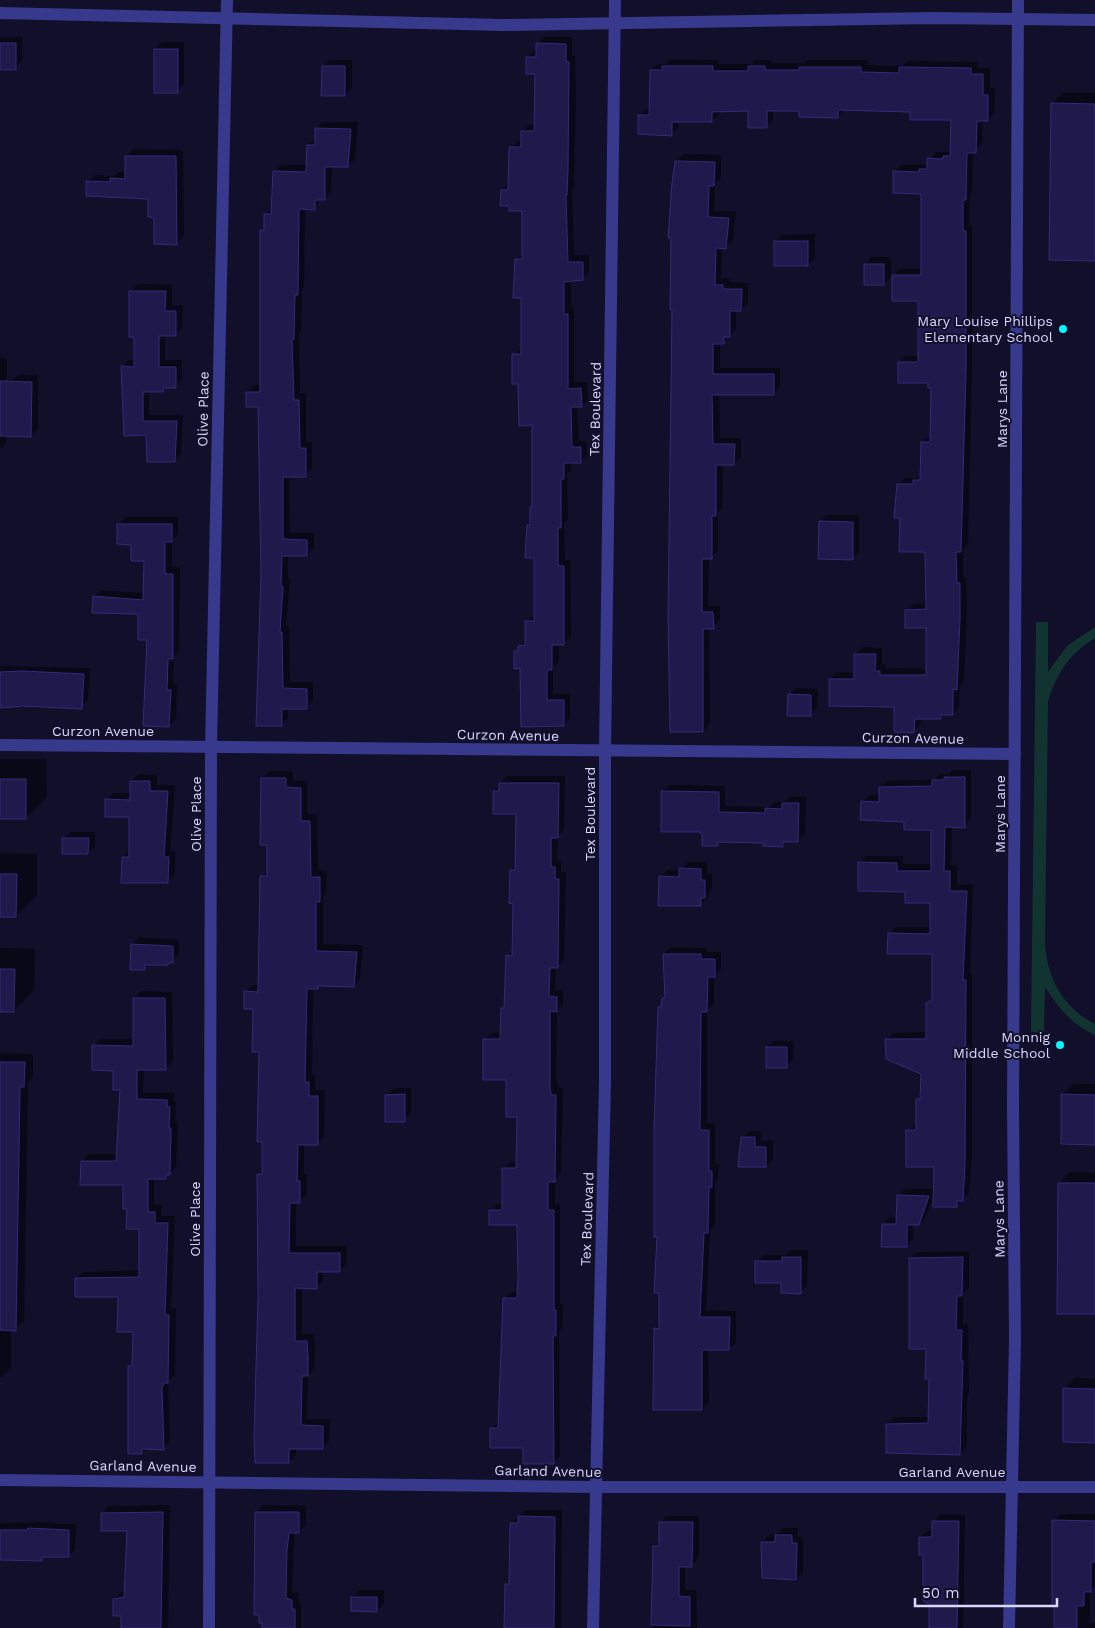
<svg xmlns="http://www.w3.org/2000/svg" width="1095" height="1628" font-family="'Work Sans',sans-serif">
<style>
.green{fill:#113431}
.shadow{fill:#0007}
.building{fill:#20194c;stroke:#342a7a}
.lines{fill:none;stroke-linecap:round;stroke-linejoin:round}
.minor{stroke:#37398c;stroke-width:12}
.poi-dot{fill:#03f8ff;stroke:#110f2a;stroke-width:2}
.labels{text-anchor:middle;stroke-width:4;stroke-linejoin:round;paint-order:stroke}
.poi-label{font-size:14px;fill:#d9d7ff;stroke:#110f2a;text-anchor:end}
.street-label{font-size:14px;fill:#d9d7ff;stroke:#110f2a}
</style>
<rect width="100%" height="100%" fill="#110f2a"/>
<path class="green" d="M1036,622H1048V672L1067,646L1095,627V638C1070,653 1056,674 1048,702L1045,943C1047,978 1063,1008 1095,1024V1035C1072,1025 1058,1007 1045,987L1044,1032H1031Z"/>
<g class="shadow">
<polygon points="22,37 22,61 15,68 0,69 0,38"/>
<polygon points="544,37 572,37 572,56 575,56 576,96 574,187 572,189 574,255 589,255 589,272 582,279 571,280 571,307 574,307 574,382 587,382 588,399 581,406 577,406 579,441 587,441 587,455 580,462 571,462 571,471 567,474 568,519 564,523 565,560 570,560 571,636 564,643 559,643 559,662 553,667 553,694 570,694 570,718 563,725 522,667 515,652 526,640 526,622 535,615 535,557 528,526 531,523 531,507 533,505 533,424 519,382 513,355 522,348 523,297 516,260 523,253 523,210 510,204 502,191 509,183 511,148 518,141 522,141 522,132 529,125 535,125 536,73 527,58 534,51 537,51 537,44"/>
<polygon points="162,42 184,42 184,84 177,91 155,49"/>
<polygon points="670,59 719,60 719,64 751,64 756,60 771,60 771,63 804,63 807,60 868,60 868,65 902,66 908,61 978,62 977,68 990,68 990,88 995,88 994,113 988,120 983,120 982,144 973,151 972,191 970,194 969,225 972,225 972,363 968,544 963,549 963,577 966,577 967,611 964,681 960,686 959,707 952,714 945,714 941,718 921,718 920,725 913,732 895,705 830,679 837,672 855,673 856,654 863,647 882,648 882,664 886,664 886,668 927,669 927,626 906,611 913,604 927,603 927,551 901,516 898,485 905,478 917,478 922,474 922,442 931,436 932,387 930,382 899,363 906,356 919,356 919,300 893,276 900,269 922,269 922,192 895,171 901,165 925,165 936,152 949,152 952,149 952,119 911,111 845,109 837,117 800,109 773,109 773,120 766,127 749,110 719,110 719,114 712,121 678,121 678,128 671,135 640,115 647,108 650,108 651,70 658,64 666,64"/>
<polygon points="330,60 352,60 352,88 345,95 323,67"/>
<polygon points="1063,93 1095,93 1095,260 1052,104"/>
<polygon points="323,122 358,122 355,159 348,166 332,165 331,192 324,199 321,199 314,208 305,208 304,287 302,290 301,331 299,332 300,394 306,393 306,442 312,442 312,469 305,476 289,476 290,533 314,533 314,548 307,555 288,555 288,578 290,580 286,626 289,626 290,682 313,682 313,701 306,708 288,708 288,718 281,725 262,574 259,406 247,392 254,385 261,385 261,230 265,227 265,215 272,208 274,172 281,165 308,165 308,145 316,138 316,129"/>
<polygon points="133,149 183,150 184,236 177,243 156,216 149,198 88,182 95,175 115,176 118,172 126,172 126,156"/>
<polygon points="684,154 721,155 721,178 715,184 714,211 736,211 733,240 726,247 722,247 721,278 730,279 729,282 748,283 748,303 741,309 736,309 736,329 723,343 720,343 720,368 780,368 780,387 773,394 719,394 720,438 741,438 741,457 734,464 723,464 722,508 718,512 718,551 709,557 708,606 720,606 720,620 713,627 709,628 710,724 703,731 677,161"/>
<polygon points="815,234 815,258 808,264 775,242 782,235"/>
<polygon points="872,257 891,257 891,277 884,284 865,264"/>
<polygon points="138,284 172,285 172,305 183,305 182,328 175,335 165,335 165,360 182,360 182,380 175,387 166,387 162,391 149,391 149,415 183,415 181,454 174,461 147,434 122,367 129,360 135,360 131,291"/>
<polygon points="0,358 7,358 7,379 0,385"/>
<polygon points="18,375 38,375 38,429 31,436 11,382"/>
<polygon points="0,420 6,420 6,444 0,449"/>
<polygon points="827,515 859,515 859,552 852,558 820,522"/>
<polygon points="126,517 178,517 178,534 172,540 172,567 180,567 179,651 174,656 173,683 177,683 176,719 169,726 148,639 140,613 94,597 101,590 144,593 145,560 119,524"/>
<polygon points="0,666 90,668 88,700 81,707 0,707"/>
<polygon points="796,688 818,689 817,708 810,715 789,695"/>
<polygon points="0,759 46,759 47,797 26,818 0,818"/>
<polygon points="952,770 971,770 971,819 964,826 952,826 951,865 957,865 957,885 973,885 970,974 972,974 972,1157 969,1193 957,1206 934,1192 926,1217 919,1224 913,1224 913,1239 906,1246 883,1224 890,1217 898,1218 898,1196 905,1189 935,1189 935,1165 908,1131 917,1124 917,1099 921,1095 922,1073 887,1040 894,1033 927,1032 927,1003 933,997 933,953 889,934 896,927 931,927 931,902 906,890 859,863 866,856 903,856 903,864 932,864 932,829 862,802 869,795 880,795 880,787 887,781 934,780 940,774 949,774"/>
<polygon points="269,771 293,771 293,781 307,781 307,814 317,815 318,871 327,871 326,894 323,897 323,944 363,945 360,979 354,986 321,985 313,988 312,1075 315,1075 315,1090 325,1090 324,1137 317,1144 304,1143 304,1174 307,1175 306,1195 299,1202 296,1202 296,1246 347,1246 346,1264 339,1271 323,1271 323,1281 316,1287 302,1287 302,1334 313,1334 315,1348 314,1368 308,1375 307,1419 330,1419 329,1441 322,1448 296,1448 296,1455 289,1462 257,1462 258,1174 263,1170 260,1051 254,1008 246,992 253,985 260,985 261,877 269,869 269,843 262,778"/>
<polygon points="138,774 157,775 157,785 175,785 170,851 175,851 175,875 168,882 123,857 130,850 130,816 106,799 113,793 131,793 131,781"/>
<polygon points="507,776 565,776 564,830 558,837 557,860 561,860 561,872 566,872 564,960 556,967 555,990 563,990 563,1004 557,1010 556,1076 558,1088 563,1088 561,1173 555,1180 555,1204 560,1204 560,1304 563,1304 562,1328 559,1331 560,1456 553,1463 491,1429 499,1422 504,1299 511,1292 518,1292 519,1248 518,1224 490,1211 497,1204 503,1204 503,1169 510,1162 518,1162 518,1116 508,1079 484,1040 491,1033 502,1033 508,956 514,950 514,902 511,870 516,865 517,813 494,791"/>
<polygon points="669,785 725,786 725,806 769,807 774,802 784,802 790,797 806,797 805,834 798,841 787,841 782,846 764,841 721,841 717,845 662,792"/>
<polygon points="71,832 95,832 95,846 88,853 64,838"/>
<polygon points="0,853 37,854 37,895 16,916 0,916"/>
<polygon points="688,862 707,862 707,873 712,873 712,890 708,893 708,898 701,905 660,877 667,870 681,870"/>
<polygon points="139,937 179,940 179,955 167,964 150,964 144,969 132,944"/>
<polygon points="671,947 707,948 707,952 721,952 721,969 714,976 714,1004 707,1010 707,1123 715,1123 715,1164 719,1164 718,1179 715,1182 715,1225 710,1230 706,1310 736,1311 736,1342 729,1349 708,1349 709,1402 702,1409 655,1329 660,1324 660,1008 666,995 664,954"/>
<polygon points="0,948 35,949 34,990 14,1011 0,1011"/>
<polygon points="141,991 172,992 173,1062 166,1069 144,1068 143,1093 174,1093 174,1101 176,1101 175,1121 178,1121 176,1167 165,1178 154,1178 154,1205 162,1205 161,1216 175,1216 171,1308 176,1308 175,1374 168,1381 170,1441 163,1448 147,1448 142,1453 129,1367 133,1363 134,1331 119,1295 76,1279 83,1272 140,1270 140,1227 128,1208 124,1184 83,1161 89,1154 118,1154 122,1089 114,1069 93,1046 100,1039 134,1039 134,998"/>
<polygon points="774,1041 794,1041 793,1060 786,1066 767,1047"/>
<polygon points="0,1053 33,1054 33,1077 28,1082 24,1321 15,1329 11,1329 11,1368 2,1377 0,1377"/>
<polygon points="1073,1084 1095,1084 1095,1143 1063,1095"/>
<polygon points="394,1088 411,1088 411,1113 404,1120 387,1095"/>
<polygon points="749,1131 761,1131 761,1141 773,1141 773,1159 766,1166 739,1165 742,1138"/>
<polygon points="1070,1172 1095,1173 1095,1313 1060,1183"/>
<polygon points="790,1250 808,1250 807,1286 800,1292 757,1262 764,1255 785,1255"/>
<polygon points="969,1251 969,1288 963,1294 963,1324 968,1324 969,1393 967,1400 967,1447 960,1454 887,1424 894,1417 929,1417 930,1377 927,1348 910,1259 917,1252"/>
<polygon points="1075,1378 1095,1379 1095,1441 1064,1389"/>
<polygon points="170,1505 168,1628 122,1628 122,1614 114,1599 122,1592 126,1592 128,1530 102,1513 109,1506"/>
<polygon points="263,1505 306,1506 306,1525 299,1532 295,1532 294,1542 292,1592 299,1593 298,1603 301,1603 301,1628 263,1628 256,1512"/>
<polygon points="526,1510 562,1510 561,1628 506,1628 506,1585 510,1581 511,1523"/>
<polygon points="941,1514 965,1515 963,1628 930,1628 930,1603 920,1538 927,1531 934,1531 934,1521"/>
<polygon points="1060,1514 1095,1514 1095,1586 1090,1591 1090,1623 1095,1623 1095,1628 1053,1628 1053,1521"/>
<polygon points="668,1516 699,1516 699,1558 692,1565 685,1565 685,1590 696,1590 697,1628 653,1628 655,1546 660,1540 661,1522"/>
<polygon points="54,1522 54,1524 76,1524 75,1549 69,1556 45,1556 41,1559 0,1559 0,1523"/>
<polygon points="783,1528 798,1528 798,1537 803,1537 803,1572 796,1579 762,1542 769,1535 776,1535"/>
<polygon points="359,1590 384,1590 384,1604 377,1611 352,1597"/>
</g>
<g class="building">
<rect x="0" y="43" width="16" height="27"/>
<polygon points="536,43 566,44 566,62 569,62 568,168 567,195 566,195 568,262 583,262 583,280 564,282 564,314 568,314 568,389 581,388 582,407 571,407 572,447 581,447 581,463 564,463 564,479 561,479 561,528 558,528 558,566 564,566 564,645 552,645 552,670 547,670 547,700 564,700 564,726 521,727 520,668 514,669 514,651 518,651 518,646 525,645 525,621 534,621 534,558 525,558 527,525 530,525 530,507 532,507 532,425 519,426 518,384 512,384 512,354 521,354 521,298 513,298 515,259 522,259 522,211 509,211 509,206 500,206 501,190 508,190 509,147 521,147 521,131 534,131 535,74 526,74 526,57 536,57"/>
<rect x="154" y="49" width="24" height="44"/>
<polygon points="322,66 345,66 345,96 321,96"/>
<polygon points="662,66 713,66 713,71 748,71 748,66 765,66 765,70 799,70 799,67 861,67 861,72 899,73 899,67 971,68 971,74 983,74 983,95 988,95 988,121 977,121 976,153 967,153 966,200 963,200 963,231 966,231 966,370 961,552 956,552 957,583 960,583 960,619 957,690 953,689 953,715 941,715 941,719 915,719 914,733 894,732 894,707 829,706 829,679 854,679 854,654 876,654 875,671 880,671 880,675 926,675 926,628 905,628 905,610 926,609 925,552 899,552 900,518 894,518 897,484 913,484 913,480 920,480 921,442 930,442 931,388 928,388 928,383 898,383 898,362 918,362 918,301 892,301 892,275 921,275 921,194 893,193 893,171 919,172 919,169 927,169 927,158 943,159 943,156 950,156 951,120 910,120 910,112 838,110 838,118 799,117 799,111 767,111 767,128 748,128 748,111 712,112 712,122 672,122 672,136 638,134 638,115 649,115 650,70 662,70"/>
<polygon points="1051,103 1095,104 1095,261 1049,260"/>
<polygon points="315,128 351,129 348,167 325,167 325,200 315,200 315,210 299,209 298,295 295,295 294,339 292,339 294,400 299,400 300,448 306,448 306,477 283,477 283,539 307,540 307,556 282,556 281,585 283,587 280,632 282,632 283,688 307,689 307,709 282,709 282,726 256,726 261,574 258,407 246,407 246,392 260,392 260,230 264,230 264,214 271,214 273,171 306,172 307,145 315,145"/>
<polygon points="125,156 176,156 177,245 154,244 154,218 148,217 148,199 86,196 86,181 110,182 110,178 125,179"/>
<polygon points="675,161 715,162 714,186 709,186 708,217 729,218 726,249 716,248 715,285 723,285 723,289 742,289 741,311 730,311 730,337 724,337 724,344 713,344 713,374 774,374 774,395 712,395 713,444 735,444 734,465 716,465 716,516 712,516 712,559 702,559 702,612 713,612 714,629 703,629 703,732 670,732 668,618 672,310 670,310 671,238 668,238 672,183"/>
<rect x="774" y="241" width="34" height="25"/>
<rect x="864" y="264" width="20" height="21"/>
<polygon points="129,291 166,291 165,311 176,311 176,336 159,336 159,367 176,367 176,388 163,388 163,392 143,392 143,421 177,421 175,462 147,462 146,435 124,436 121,366 134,367 134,337 129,337"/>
<polygon points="0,381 32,382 31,437 0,436"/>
<polygon points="819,521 853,522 853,560 818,559"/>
<polygon points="117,524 172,524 172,542 165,542 165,574 173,574 173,659 168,659 167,690 171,690 169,727 143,726 147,640 138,640 138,614 92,613 93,596 143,600 144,561 131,561 131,545 117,544"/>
<polygon points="22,671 84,674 82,709 23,706 0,708 0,672"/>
<polygon points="788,694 811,695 811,716 787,716"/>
<polygon points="944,777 965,777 965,828 945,827 944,871 950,871 950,891 967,891 963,980 966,980 965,1165 963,1201 957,1201 957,1207 933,1207 934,1167 906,1167 906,1130 916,1130 916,1099 920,1099 921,1074 886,1059 885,1039 926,1039 926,1003 932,1000 932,954 887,954 888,933 930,934 930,903 905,903 905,892 858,891 858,862 897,863 897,871 931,871 931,830 904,830 904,822 860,820 861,801 879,802 879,787 932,786 932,780 944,780"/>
<polygon points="261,778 286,778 286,787 301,788 301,821 310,821 311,877 320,877 320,902 316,902 316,951 357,952 354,987 318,986 318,989 307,989 305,1082 309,1082 309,1096 318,1096 318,1145 298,1145 297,1181 300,1181 300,1203 290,1203 289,1253 340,1253 340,1272 317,1272 317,1289 295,1288 295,1341 307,1341 308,1355 308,1376 302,1376 301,1425 323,1426 323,1449 289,1449 289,1463 255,1463 254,1439 258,1295 257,1174 262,1174 262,1142 257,1142 259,1052 252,1052 253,1009 244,1009 244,991 258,992 260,876 267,876 267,845 260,845"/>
<rect x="0" y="779" width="26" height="40"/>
<polygon points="130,781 150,781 150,791 168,791 164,857 169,857 168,883 121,883 122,857 129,857 129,817 105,817 105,799 130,800"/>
<polygon points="499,783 559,783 558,838 551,838 551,867 555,867 555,879 559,879 558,968 550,968 549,996 557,997 557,1012 550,1011 550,1084 551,1095 556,1095 555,1182 548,1182 548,1210 554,1210 554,1310 556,1310 556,1336 553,1336 554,1464 523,1464 523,1448 490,1448 490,1428 498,1428 503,1298 517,1298 518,1277 517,1225 489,1225 489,1210 502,1210 502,1168 516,1168 517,1117 506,1117 506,1080 483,1080 483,1039 500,1039 501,1008 504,1008 506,955 512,956 513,904 509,903 510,870 515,870 516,814 493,814 493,791 499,791"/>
<polygon points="661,791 719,792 719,812 765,813 765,808 782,809 782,803 799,803 798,842 783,842 783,847 763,846 763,843 718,842 718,846 702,846 702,834 699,832 661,832"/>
<polygon points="62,838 89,838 88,854 62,854"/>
<polygon points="679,868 701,869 701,880 705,880 705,898 701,898 701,906 658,906 659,876 679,877"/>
<polygon points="0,874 17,874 16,917 0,917"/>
<polygon points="131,944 173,946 173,963 168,963 168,965 145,965 145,970 130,970"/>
<polygon points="663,954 701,954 701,959 715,959 715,977 708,977 707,1012 701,1012 700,1130 709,1130 709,1171 712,1171 712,1187 709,1187 708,1233 704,1233 700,1317 730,1317 729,1350 702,1350 702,1410 653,1410 654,1328 659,1329 659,1293 654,1293 657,1237 654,1237 654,1130 658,1007 661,1007 662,998 665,998"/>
<polygon points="0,969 15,969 14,1012 0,1012"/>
<polygon points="133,998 165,998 166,1070 137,1070 137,1099 167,1100 167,1107 170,1107 169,1128 171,1128 170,1175 166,1175 166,1179 148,1179 148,1212 155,1212 155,1223 168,1223 165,1315 169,1315 168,1383 164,1383 162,1388 164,1450 142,1449 142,1454 128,1454 128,1366 132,1366 133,1332 117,1332 118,1297 75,1297 75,1278 139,1277 139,1229 126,1229 127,1209 123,1209 123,1185 80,1185 81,1161 116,1161 120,1090 113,1090 113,1071 92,1070 92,1045 133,1046"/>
<rect x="766" y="1047" width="21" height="21"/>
<polygon points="0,1062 25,1062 24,1087 20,1087 16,1331 0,1330"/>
<polygon points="405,1094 405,1122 385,1122 385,1095"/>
<polygon points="1061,1094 1095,1095 1095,1145 1061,1144"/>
<polygon points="741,1137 755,1137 755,1147 766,1147 766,1167 738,1167"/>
<polygon points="1058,1183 1095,1183 1095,1314 1057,1314"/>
<polygon points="897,1195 929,1196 919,1225 907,1225 907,1247 881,1247 882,1224 896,1224"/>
<polygon points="782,1257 801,1257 801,1294 781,1293 781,1283 755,1283 755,1261 782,1261"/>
<polygon points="963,1257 962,1296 957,1296 956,1330 962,1330 961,1361 963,1361 960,1455 886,1453 886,1424 928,1423 929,1379 925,1379 926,1349 909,1349 909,1258"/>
<polygon points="1063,1388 1095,1389 1095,1443 1063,1442"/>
<polygon points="163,1512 161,1628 121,1628 121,1616 113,1616 113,1599 124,1597 127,1531 101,1531 101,1513"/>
<polygon points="255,1512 299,1512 299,1533 289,1533 287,1550 286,1598 292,1600 292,1609 295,1609 295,1628 262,1628 262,1623 259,1623 259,1615 254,1615"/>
<polygon points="518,1516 555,1517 554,1628 504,1628 505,1584 509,1584 510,1523 518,1523"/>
<polygon points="1052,1520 1095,1521 1095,1562 1091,1562 1091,1592 1084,1592 1084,1606 1077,1606 1077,1628 1054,1628 1054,1605 1052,1605"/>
<polygon points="932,1521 959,1521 957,1628 929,1628 929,1604 923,1601 923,1555 919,1555 919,1537 932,1537"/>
<polygon points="659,1522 693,1522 692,1567 679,1567 679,1596 690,1597 690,1626 651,1625 653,1546 659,1546"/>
<polygon points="28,1528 69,1530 69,1557 42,1557 42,1561 0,1560 0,1530 27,1530"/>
<polygon points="775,1535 792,1535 792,1543 797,1543 796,1580 762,1578 761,1542 775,1542"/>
<polygon points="351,1597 377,1597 377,1612 351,1611"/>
</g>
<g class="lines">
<g class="minor">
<polyline points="0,13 503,25 933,18 1095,20"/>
<polyline points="0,745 1015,754"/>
<polyline points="0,1480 595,1487 1095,1487"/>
<polyline points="209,1628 211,747 227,0"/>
<polyline points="593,1628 605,1081 605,750 615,0"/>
<polyline points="1009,1628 1015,1339 1013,1108 1018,0"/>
</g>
</g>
<g class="poi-dot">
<circle cx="1063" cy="329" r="5"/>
<circle cx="1060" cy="1045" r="5"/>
</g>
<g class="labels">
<g class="poi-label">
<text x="1053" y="326">Mary Louise Phillips<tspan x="1053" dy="16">Elementary School</tspan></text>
<text x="1050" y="1042">Monnig<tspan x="1050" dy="16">Middle School</tspan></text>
</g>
<g class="street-label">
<text transform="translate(203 409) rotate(-89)" y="5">Olive Place</text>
<text transform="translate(595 409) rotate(-89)" y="5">Tex Boulevard</text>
<text transform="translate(1002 409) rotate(-90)" y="5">Marys Lane</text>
<text x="103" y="736">Curzon Avenue</text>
<text transform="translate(508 735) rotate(1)" y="5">Curzon Avenue</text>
<text transform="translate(913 738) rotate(1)" y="5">Curzon Avenue</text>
<text transform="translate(196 814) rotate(-90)" y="5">Olive Place</text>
<text transform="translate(590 814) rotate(-90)" y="5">Tex Boulevard</text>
<text transform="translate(1000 814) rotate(-90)" y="5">Marys Lane</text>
<text transform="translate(195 1219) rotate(-90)" y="5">Olive Place</text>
<text transform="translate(587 1219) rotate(-88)" y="5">Tex Boulevard</text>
<text transform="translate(999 1219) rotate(-91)" y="5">Marys Lane</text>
<text transform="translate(143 1466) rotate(1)" y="5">Garland Avenue</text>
<text transform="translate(548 1471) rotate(1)" y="5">Garland Avenue</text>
<text x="952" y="1477">Garland Avenue</text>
</g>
</g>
<path d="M915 1598v8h142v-8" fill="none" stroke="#d9d7ff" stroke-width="2.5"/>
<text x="922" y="1598" font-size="15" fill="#d9d7ff" stroke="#110f2a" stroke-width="4" paint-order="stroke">50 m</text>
</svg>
